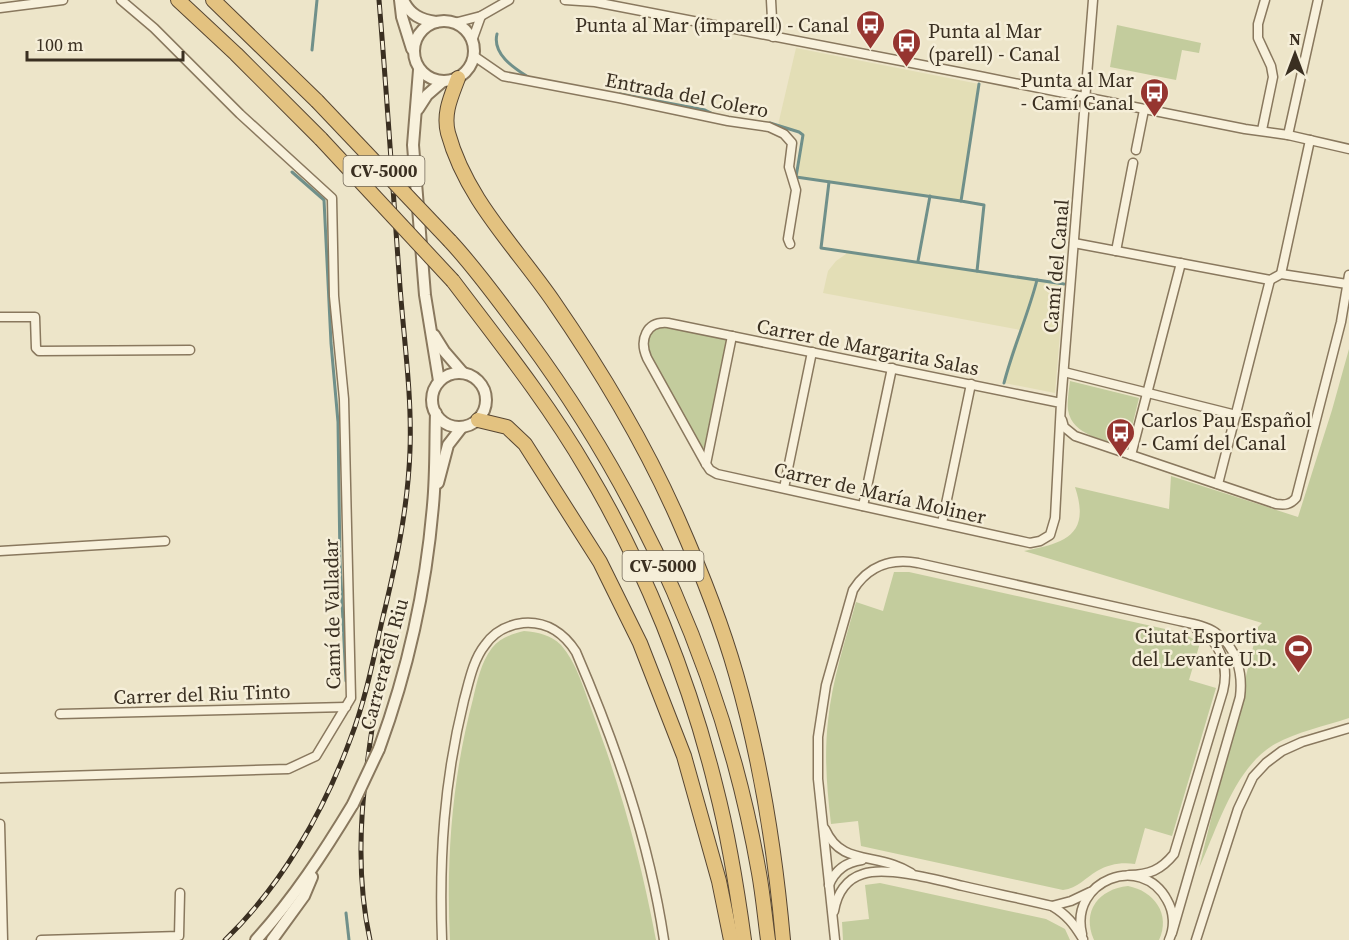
<svg xmlns="http://www.w3.org/2000/svg" width="1349" height="940" font-family="'Source Serif 4',serif">
<style>
.farmland{fill:#e3deb6}
.green{fill:#c3cc9d}
.lines{fill:none;stroke-linecap:round;stroke-linejoin:round}
.stream{stroke:#70908a;stroke-width:3}
.minor-casing{stroke:#89785e;stroke-width:11}
.tertiary-casing{stroke:#89785e;stroke-width:14}
.trunk-casing{stroke:#574632;stroke-width:16}
.minor{stroke:#f8f1dc;stroke-width:8}
.tertiary{stroke:#f8f1dc;stroke-width:10}
.trunk{stroke:#e3c280;stroke-width:14}
.rail-casing{stroke:#3a2f21;stroke-width:5}
.rail{stroke:#f5eed8;stroke-width:3;stroke-dasharray:9;stroke-linecap:butt}
.tertiary-bridge-casing{stroke:#89785e;stroke-width:14;stroke-linecap:butt}
.trunk-bridge-casing{stroke:#574632;stroke-width:16;stroke-linecap:butt}
.tertiary-bridge{stroke:#f8f1dc;stroke-width:10}
.trunk-bridge{stroke:#e3c280;stroke-width:14}
.labels{text-anchor:middle;stroke-width:5;stroke-linejoin:round;paint-order:stroke}
.shield{fill:#f5eed8;stroke:#726858;stroke-width:1.5}
.shield-label{font-size:18px;font-weight:bold;fill:#3a2f21}
.poi-label{font-size:20px;fill:#3a2f21;stroke:#f5eed8;text-anchor:end}
.street-label{font-size:20px;fill:#3a2f21;stroke:#f5eed8}
</style>
<rect width="100%" height="100%" fill="#ede5c9"/>
<g class="farmland">
<polygon points="796,48 979,84 961,201 796,177 803,135 799,132 778,125"/>
<polygon points="846,251 1064,284 1055,393 1004,383 1011,352 1020,330 823,293 828,271 836,261 846,254"/>
</g>
<g class="green">
<polygon points="1117,25 1201,43 1199,53 1182,50 1176,80 1110,67"/>
<path d="M663,326L725,338L727,345L705,448L700,447L648,350C647,338 650,330 663,326Z"/>
<path d="M1349,349V718C1325,726 1297,732 1275,744C1234,768 1218,827 1199,868L1258,627L1262,623L1024,551C1065,543 1091,535 1075,487L1169,509L1171,476L1298,517L1332,410Z"/>
<path d="M1070,381L1139,398L1127,447C1106,440 1072,436 1068,410C1067,401 1069,390 1070,381Z"/>
<path d="M894,572H909L1183,633L1200,643L1189,680L1216,688L1172,836L1145,828L1135,864C1122,862 1109,864 1097,871C1085,878 1078,888 1063,890L861,846L858,821L831,824C827,789 824,756 828,721C832,681 845,641 856,602L883,611Z"/>
<path d="M524,631C538,632 551,635 561,645C577,663 584,690 592,711C621,788 641,860 656,940H450C446,859 452,778 473,699C477,682 481,662 492,648C500,638 512,634 524,631Z"/>
<polygon points="880,883 1046,919 1065,929 1070,940 843,940 842,922 869,919 865,885"/>
<path d="M1128,886C1154,891 1171,914 1159,940H1094C1081,911 1099,889 1128,886Z"/>
</g>
<g class="lines">
<g class="stream">
<path d="M497,34C492,54 514,68 528,77"/>
<polyline points="312,50 317,0"/>
<polyline points="620,94 705,110 713,114"/>
<polyline points="770,123 799,132 803,135 796,177 961,201"/>
<polyline points="292,172 324,200 331,343 338,422 340,561 346,681"/>
<polyline points="829,182 821,248 1064,284"/>
<polyline points="918,261 930,196"/>
<polyline points="977,271 984,205 961,201 979,84"/>
<path d="M1004,383C1013,348 1028,315 1037,280"/>
<polyline points="346,913 349,940"/>
</g>
<defs>
<g id="minor">
<polyline points="565,0 595,2 979,76 1245,129 1288,135 1349,149"/>
<polyline points="771,0 773,37"/>
<polyline points="0,8 63,0"/>
<polyline points="454,23 481,16 509,0"/>
<polyline points="472,41 481,16"/>
<polyline points="474,56 503,76 619,98 728,121 769,127 784,134 792,143 789,167 796,190 788,239 790,244"/>
<polyline points="1262,130 1273,77 1271,66 1258,38 1258,24 1265,0"/>
<polyline points="1288,135 1318,0"/>
<polyline points="1136,150 1144,110"/>
<polyline points="1074,243 1270,280 1281,274 1347,284"/>
<polyline points="1116,251 1133,163"/>
<polyline points="1281,274 1310,140"/>
<polyline points="0,317 35,317 36,348 39,351 190,350"/>
<polyline points="1064,372 1236,415"/>
<path d="M1061,403L668,323C646,321 639,340 647,358L706,464L710,470L717,474L1030,543L1040,541L1050,535L1055,518L1061,403L1093,0"/>
<path d="M1062,420L1064,427L1075,436L1276,504C1285,505 1290,505 1296,498L1341,322L1349,275"/>
<polyline points="1131,455 1181,263"/>
<polyline points="706,464 732,336"/>
<polyline points="1218,484 1270,280"/>
<polyline points="784,488 812,352"/>
<polyline points="863,506 892,368"/>
<polyline points="942,523 971,384"/>
<polyline points="0,551 165,541"/>
<polyline points="60,714 346,707"/>
<polyline points="0,778 288,769 316,756 351,698 344,399 334,296 332,198 240,114 154,28 121,0"/>
<polyline points="0,824 3,940"/>
<path d="M825,829C839,861 866,855 894,865C900,867 906,870 911,873"/>
<path d="M1129,875C1149,875 1161,870 1174,854L1223,691C1229,667 1221,640 1197,630"/>
<path d="M829,885C835,870 847,862 862,860"/>
<polyline points="1052,906 1071,901 1090,892"/>
<path d="M834,911C837,894 846,879 863,874C887,866 938,880 963,886C993,893 1023,899 1052,906C1067,915 1074,924 1083,939"/>
<path d="M1082,934C1069,881 1141,852 1167,900C1174,912 1175,927 1169,940"/>
<polyline points="41,940 179,936 180,893"/>
<path d="M442,940C439,857 444,781 464,700C469,682 473,660 485,645C494,632 507,625 523,623C546,621 564,633 576,652C616,745 649,840 664,940"/>
<path d="M835,940L818,779V737L826,685L853,590C868,566 891,558 918,563L1175,620C1188,623 1205,625 1216,633C1237,647 1243,674 1240,697L1172,933"/>
<polyline points="1196,940 1238,809 1253,777 1266,763 1282,751 1302,742 1349,728"/>
</g>
<g id="tertiary">
<polyline points="400,0 402,17 412,49"/>
<path d="M403,0C410,15 421,20 436,22"/>
<circle cx="444" cy="51" r="30"/>
<polyline points="419,70 413,145 425,295 439,381"/>
<polyline points="418,109 427,95 442,82"/>
<polyline points="434,335 444,351 463,373"/>
<circle cx="459" cy="400" r="27"/>
<polyline points="438,483 448,445 462,427"/>
<path d="M379,749C408,670 426,589 433,505C436,474 435,444 436,413"/>
<path d="M256,940C294,898 324,852 353,804"/>
<polyline points="272,940 304,896 312,877"/>
</g>
<g id="trunk">
<polyline points="178,0 236,54 321,139"/>
<polyline points="213,0 317,101"/>
<path d="M458,78C451,97 443,113 448,133C466,199 515,246 553,301C600,369 644,442 678,519C700,569 721,621 736,674C761,761 775,850 783,940"/>
<path d="M450,241C478,271 501,304 526,337C643,495 725,678 759,873C763,895 765,918 768,940"/>
<path d="M453,281C500,343 548,403 587,470C644,565 690,681 716,788C729,838 737,889 744,940"/>
<polyline points="478,420 507,427 525,444 600,562 640,643 684,756 719,881 731,940"/>
</g>
</defs>
<use href="#minor" class="minor-casing"/>
<use href="#tertiary" class="tertiary-casing"/>
<use href="#trunk" class="trunk-casing"/>
<use href="#minor" class="minor"/>
<use href="#tertiary" class="tertiary"/>
<use href="#trunk" class="trunk"/>
<defs>
<g id="rail">
<path d="M225,940C281,886 323,813 350,740C365,702 373,661 382,621C396,564 408,508 410,450C412,396 404,340 400,287C393,191 387,96 379,0"/>
<path d="M370,940C348,840 371,739 386,640"/>
</g>
</defs>
<use href="#rail" class="rail-casing"/>
<use href="#rail" class="rail"/>
<defs>
<polyline id="tertiary-bridge" points="353,804 379,749"/>
<g id="trunk-bridge">
<polyline points="317,101 450,241"/>
<polyline points="321,139 453,281"/>
</g>
</defs>
<use href="#tertiary-bridge" class="tertiary-bridge-casing"/>
<use href="#trunk-bridge" class="trunk-bridge-casing"/>
<use href="#tertiary-bridge" class="tertiary-bridge"/>
<use href="#trunk-bridge" class="trunk-bridge"/>
</g>
<defs>
<symbol id="bus-pin" viewBox="-11 -11 22 30"><path d="M0 17L-7.5 6A9.5 9.5 0 1 1 7.5 6Z" fill="#963530" stroke="#f5eed8"/><path d="M-5-6H5V4H4V6H2V4H-2V6H-4V4H-5ZM-3.5-4V0h7V-4ZM-3.5 1.2v1.5H-2V1.2ZM2 1.2v1.5H3.5V1.2Z" fill="#fff"/></symbol>
<symbol id="stadium-pin" viewBox="-11 -11 22 30"><path d="M0 17L-7.5 6A9.5 9.5 0 1 1 7.5 6Z" fill="#963530" stroke="#f5eed8"/><path d="M0-5a6.5 5 0 1 0 0 10a6.5 5 0 1 0 0-10ZM-3.5-1.8h7v3.6h-7Z" fill="#fff"/></symbol>
</defs>
<g fill-rule="evenodd">
<use href="#bus-pin" x="854" y="8" width="33" height="45"/>
<use href="#bus-pin" x="890" y="26" width="33" height="45"/>
<use href="#bus-pin" x="1138" y="76" width="33" height="45"/>
<use href="#bus-pin" x="1104" y="416" width="33" height="45"/>
<use href="#stadium-pin" x="1282" y="632" width="33" height="45"/>
</g>
<g class="labels">
<g class="shield">
<rect x="343.5" y="156" width="81" height="30" rx="4.5"/>
<rect x="622.5" y="551" width="81" height="30" rx="4.5"/>
</g>
<g class="shield-label">
<text x="384" y="177">CV-5000</text>
<text x="663" y="572">CV-5000</text>
</g>
<g class="poi-label">
<text x="849" y="32">Punta al Mar (imparell) - Canal</text>
<text x="928" y="38" text-anchor="start">Punta al Mar<tspan x="928" dy="23">(parell) - Canal</tspan></text>
<text x="1134" y="87">Punta al Mar<tspan x="1134" dy="23">- Camí Canal</tspan></text>
<text x="1141" y="427" text-anchor="start">Carlos Pau Español<tspan x="1141" dy="23">- Camí del Canal</tspan></text>
<text x="1277" y="643">Ciutat Esportiva<tspan x="1277" dy="23">del Levante U.D.</tspan></text>
</g>
<g class="street-label">
<text transform="translate(687 95) rotate(11)" y="7">Entrada del Colero</text>
<text transform="translate(1056 266) rotate(-85)" y="7">Camí del Canal</text>
<text transform="translate(868 347) rotate(11)" y="7">Carrer de Margarita Salas</text>
<text transform="translate(880 493) rotate(13)" y="7">Carrer de María Moliner</text>
<text transform="translate(332 614) rotate(-91)" y="7">Camí de Valladar</text>
<text transform="translate(384 664) rotate(-75)" y="7">Carrera del Riu</text>
<text transform="translate(202 694) rotate(-2)" y="7">Carrer del Riu Tinto</text>
</g>
</g>
<g transform="translate(1295 54)" stroke="#f5eed8" stroke-width="4.5" paint-order="stroke">
<path d="M0-4.5L10 22L0 15L-10 22Z" fill="#3a2f21"/>
<text y="-9" font-size="16" font-weight="bold" text-anchor="middle" fill="#3a2f21">N</text>
</g>
<path d="M27 51v9h156v-9" fill="none" stroke="#3a2f21" stroke-width="3"/>
<text x="36" y="51" font-size="18" fill="#3a2f21" stroke="#f5eed8" stroke-width="4.5" paint-order="stroke">100 m</text>
</svg>
